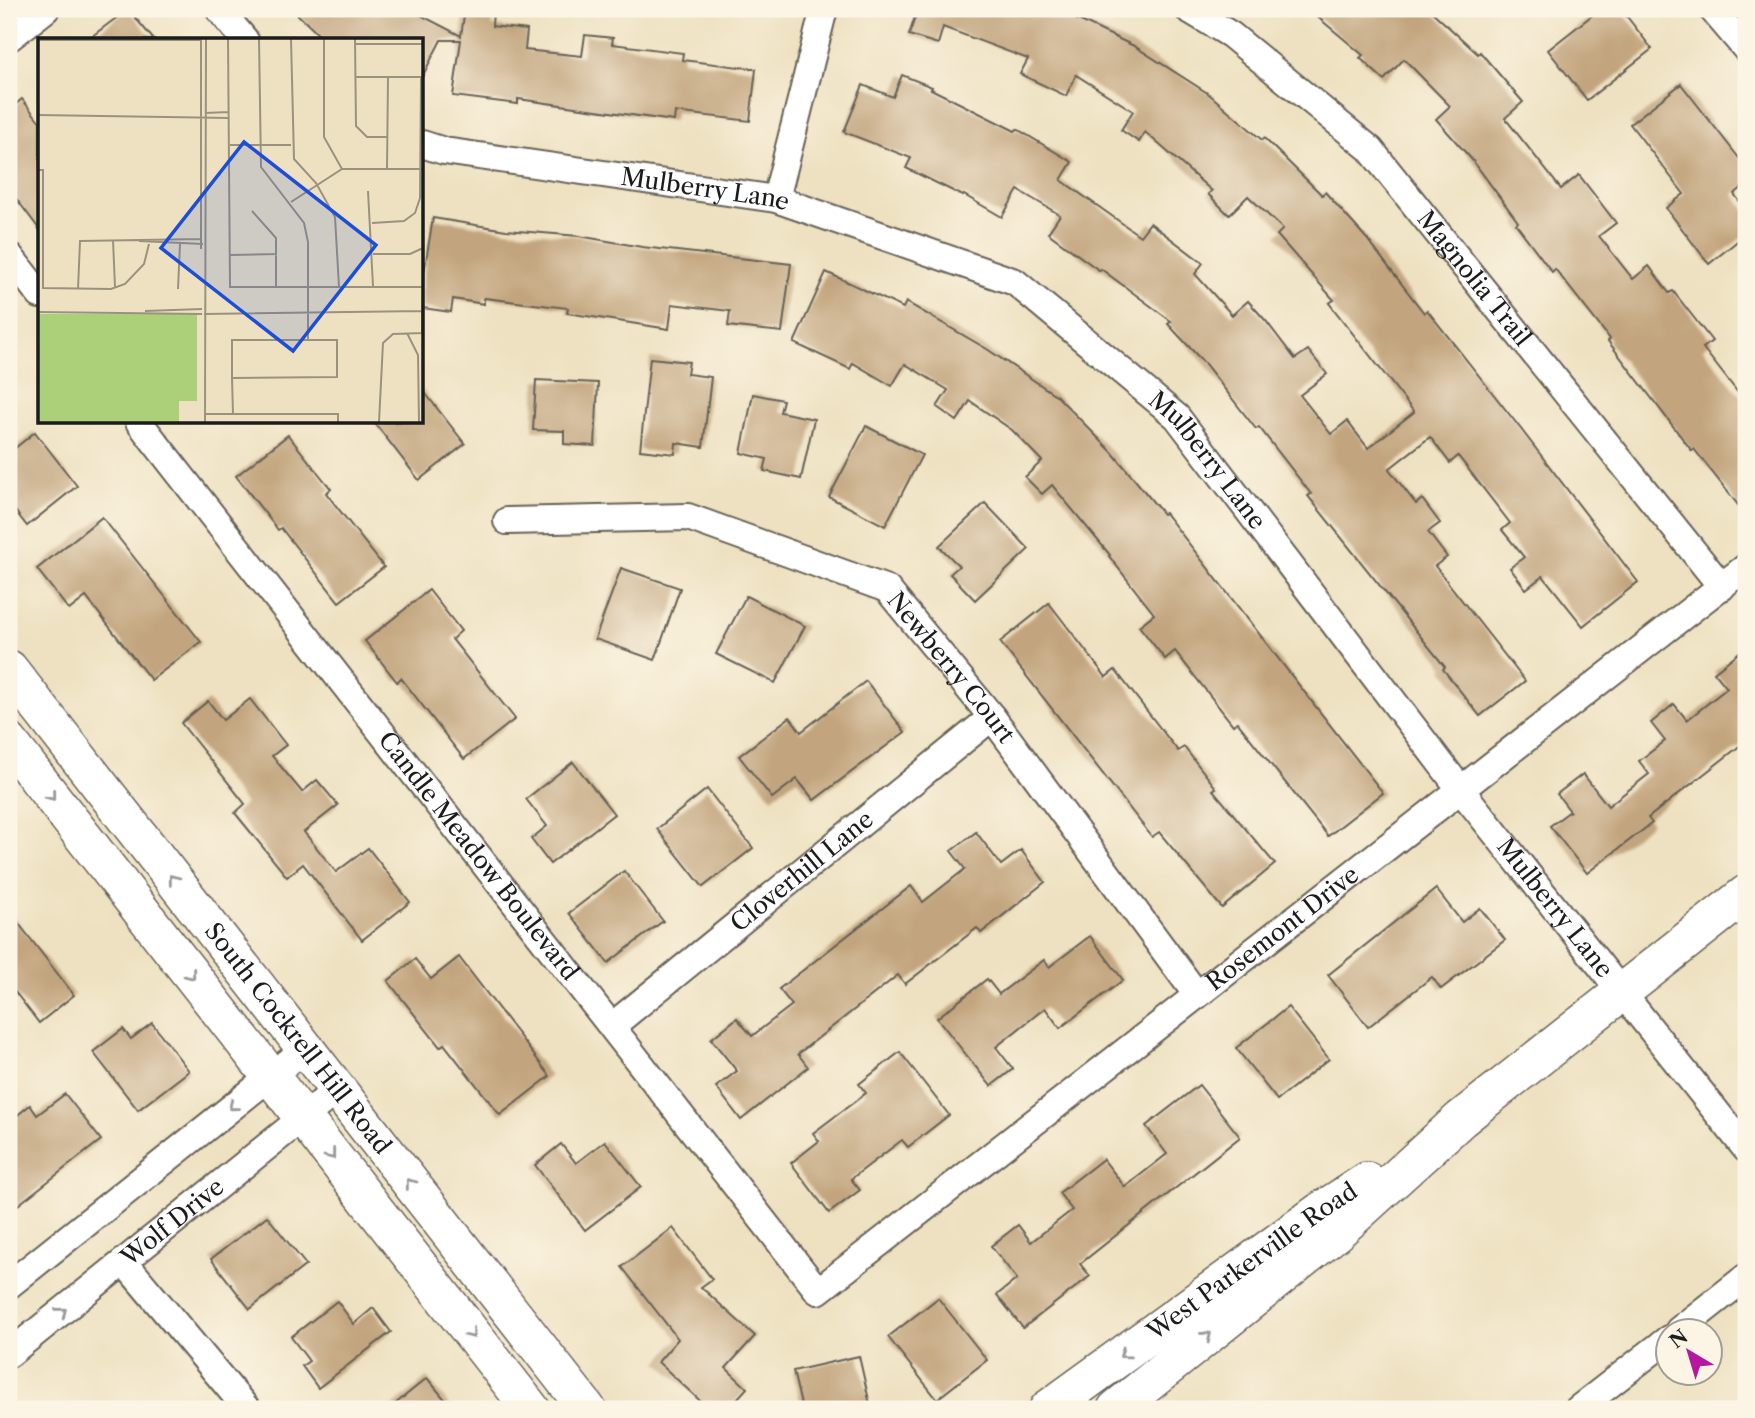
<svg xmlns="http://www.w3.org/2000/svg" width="1755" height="1418" font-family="'Libre Caslon Text',serif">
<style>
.building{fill:#c2a57e}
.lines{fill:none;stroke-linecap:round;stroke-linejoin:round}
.street-casing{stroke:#666156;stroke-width:30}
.secondary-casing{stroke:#666156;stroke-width:40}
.street{stroke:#fff;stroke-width:26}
.secondary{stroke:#fff;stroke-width:37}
.oneway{stroke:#999}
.labels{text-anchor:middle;stroke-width:6;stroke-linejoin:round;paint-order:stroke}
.street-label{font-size:24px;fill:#1c1c1c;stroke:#fcf5e5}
.inset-road{fill:none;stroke:#9a927f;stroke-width:2}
.view{fill:#1d4ed8;fill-opacity:0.15;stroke:#1d4ed8;stroke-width:3.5}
.inset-edge{fill:none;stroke:#1c1c1c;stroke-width:3.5}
</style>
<rect width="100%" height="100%" fill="#fcf5e5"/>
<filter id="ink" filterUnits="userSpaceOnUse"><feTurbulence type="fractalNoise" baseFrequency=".0143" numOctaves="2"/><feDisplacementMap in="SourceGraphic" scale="14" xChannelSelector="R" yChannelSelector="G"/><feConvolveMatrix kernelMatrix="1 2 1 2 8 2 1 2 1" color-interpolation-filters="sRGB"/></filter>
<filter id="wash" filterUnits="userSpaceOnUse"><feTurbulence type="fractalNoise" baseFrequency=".00686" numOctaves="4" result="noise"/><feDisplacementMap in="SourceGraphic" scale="28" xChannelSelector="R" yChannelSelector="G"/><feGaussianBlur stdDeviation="1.57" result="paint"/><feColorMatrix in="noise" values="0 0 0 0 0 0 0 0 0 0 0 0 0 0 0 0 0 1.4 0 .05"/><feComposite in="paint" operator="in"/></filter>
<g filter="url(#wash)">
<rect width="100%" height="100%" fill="#eee1c1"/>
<g id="blocks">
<g class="building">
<polygon points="128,9 154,40 87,40"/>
<polygon points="292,9 409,9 461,36 465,9 493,12 492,26 527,30 525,50 582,56 585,35 613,38 612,44 683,53 682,60 756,69 750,121 675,112 674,121 518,99 518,104 453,96 461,40 441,40 422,77 422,40 324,40"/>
<polygon points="900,9 1055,9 1134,46 1209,94 1262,140 1264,138 1322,195 1325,192 1367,239 1424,313 1427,310 1517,424 1638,582 1583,626 1543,576 1526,589 1510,568 1524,557 1502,530 1510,523 1458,456 1450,463 1430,437 1389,469 1416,504 1422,499 1440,523 1428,532 1447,557 1435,566 1525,681 1480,716 1443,669 1445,667 1308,496 1311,494 1259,427 1256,429 1205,364 1168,324 1171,321 1101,269 1100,271 1048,233 1060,215 1018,190 1002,217 964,195 963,196 906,168 911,158 844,132 863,85 893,97 902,75 932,87 931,89 1015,131 1017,129 1072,162 1061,180 1140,236 1150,223 1203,263 1195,274 1232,315 1248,301 1266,321 1295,359 1308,350 1327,374 1300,395 1331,434 1347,421 1368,448 1414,412 1329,303 1334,300 1277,235 1283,229 1248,196 1229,215 1208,194 1212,191 1145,132 1139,142 1121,130 1133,111 1076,75 1066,96 1020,74 1028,59 943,27 938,44 909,35 915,17 900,11"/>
<polygon points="1308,9 1429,9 1478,54 1480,52 1523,102 1505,118 1561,189 1579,175 1616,223 1599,236 1633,279 1649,266 1669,293 1673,291 1712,341 1703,348 1746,403 1746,515 1694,449 1692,451 1608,341 1610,339 1555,269 1552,272 1516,224 1518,222 1473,161 1436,119 1450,106 1404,59 1384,80 1360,58 1363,55"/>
<polygon points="1600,9 1621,9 1652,49 1587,100 1548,50"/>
<polygon points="1681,84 1746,167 1746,185 1734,194 1746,210 1746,234 1709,264 1666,208 1684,194 1630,124"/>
<polygon points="22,99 40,122 40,230 9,189 9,110"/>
<polygon points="433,218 506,230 579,236 642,247 791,264 782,332 728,326 730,311 672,304 669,329 567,313 568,308 484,298 484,304 453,299 451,312 422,308 422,285"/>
<polygon points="826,272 903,308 906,302 987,349 1057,396 1112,452 1163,514 1165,513 1383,793 1328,836 1237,722 1233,725 1175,651 1165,659 1139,626 1154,614 1109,556 1110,555 1052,485 1042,494 1025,477 1042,461 1012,430 970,401 957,421 937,407 948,390 905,364 892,386 853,363 850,369 794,343"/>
<polygon points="650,358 689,362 687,374 711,377 703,447 676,443 675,454 640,450"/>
<polygon points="536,380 598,383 595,446 564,444 564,431 533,430"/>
<polygon points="422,389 465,444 419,480 374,422 422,422"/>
<polygon points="753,394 783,400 780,412 814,419 801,479 764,471 767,459 741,453"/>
<polygon points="866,426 922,455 885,526 829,497"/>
<polygon points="35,432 77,486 27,526 9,503 9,453"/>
<polygon points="288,435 331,489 326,493 384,567 339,602 281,528 278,530 236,476"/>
<polygon points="985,503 1029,549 975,600 950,574 959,566 939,546"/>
<polygon points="102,517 201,642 151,680 86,597 69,610 37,569"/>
<polygon points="621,568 680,588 655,660 595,639"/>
<polygon points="429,590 461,631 452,639 515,719 464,759 401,678 397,682 365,641"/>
<polygon points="746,596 805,626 775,683 716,654"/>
<polygon points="1049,603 1106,677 1115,670 1178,751 1184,747 1216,788 1213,790 1275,864 1222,908 1159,832 1152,837 1000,642"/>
<polygon points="1746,647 1746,741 1648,818 1652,823 1587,873 1550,826 1570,811 1557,794 1583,774 1608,806 1649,774 1639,761 1665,741 1651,723 1674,704 1687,720 1727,688 1714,672"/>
<polygon points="866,681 905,732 814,800 797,779 772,798 739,756 790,717 801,732"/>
<polygon points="250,699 286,745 272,756 302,792 317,780 338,805 304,832 336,872 368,848 410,902 362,940 303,864 287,877 235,813 245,804 181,723 208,701 223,720"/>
<polygon points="573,762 614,814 550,864 531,839 547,826 526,799"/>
<polygon points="707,789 753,848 703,887 657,829"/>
<polygon points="976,832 1001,865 1021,850 1045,882 981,933 977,928 905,984 898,975 798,1054 808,1067 741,1120 716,1087 737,1071 711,1039 737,1018 752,1036 792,1005 779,989 911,886 923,902 965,869 951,851"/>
<polygon points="624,871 663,921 608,963 569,913"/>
<polygon points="1436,889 1462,922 1480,908 1505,940 1441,989 1432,977 1368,1027 1328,975"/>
<polygon points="9,911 74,995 39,1023 9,984"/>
<polygon points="1090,936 1123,980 1060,1028 1045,1008 996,1047 1013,1069 991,1086 937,1018 987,979 999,994 1044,960 1049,967"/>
<polygon points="459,957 550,1076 500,1115 444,1044 440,1047 388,981 415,959 431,979"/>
<polygon points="1288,1007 1329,1059 1277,1100 1236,1048"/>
<polygon points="152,1023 189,1071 138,1110 93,1052 123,1029 131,1039"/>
<polygon points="900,1052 949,1115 908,1147 902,1140 851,1179 860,1190 829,1213 791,1163 819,1141 813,1133 866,1093 859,1084"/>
<polygon points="1199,1085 1240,1137 1080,1264 1090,1276 1023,1328 997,1295 1017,1279 991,1246 1018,1225 1031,1242 1072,1210 1059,1193 1103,1159 1125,1187 1167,1154 1146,1126"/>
<polygon points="65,1094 101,1140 9,1212 9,1122 30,1105 37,1115"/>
<polygon points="605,1141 641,1187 585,1230 535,1165 561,1144 576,1163"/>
<polygon points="267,1216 306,1265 250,1309 211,1259"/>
<polygon points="673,1228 712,1279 701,1287 755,1336 726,1368 747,1388 728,1409 709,1409 658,1362 678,1339 622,1267"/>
<polygon points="938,1298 987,1360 937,1399 888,1337"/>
<polygon points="337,1301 354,1324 373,1308 391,1332 318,1388 302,1366 309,1361 291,1337"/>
<polygon points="859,1356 871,1409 802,1409 793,1371"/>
<polygon points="427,1378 453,1409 389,1409"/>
</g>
</g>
</g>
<g filter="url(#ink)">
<use href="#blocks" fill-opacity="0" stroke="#666156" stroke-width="2"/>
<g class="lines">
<defs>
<g id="street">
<polyline points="219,9 245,40"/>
<path id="s1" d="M1188,9L1231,35L1370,149L1722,587"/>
<polyline points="1712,9 1746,49"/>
<polyline points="9,38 46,9"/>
<path id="s2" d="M422,144L444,151L776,199L1015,282L1177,417L1461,790L1746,1149"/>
<polyline points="776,199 824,9"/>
<polyline points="9,255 40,295"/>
<path id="s3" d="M139,422L818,1291L1746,567"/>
<path id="s4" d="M507,521L688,517L887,589L992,717L1197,995"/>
<path id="s5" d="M612,1026L992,717"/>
<polyline points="124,1262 247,1409"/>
<polyline points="9,1285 306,1048"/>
<polyline points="1679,1330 1746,1277"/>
<path id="s6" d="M9,1354L337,1090"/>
<polyline points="1578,1409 1668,1339"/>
</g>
<g id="secondary">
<path id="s7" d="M9,669L587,1409"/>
<polyline points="9,742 531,1409"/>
<path id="s8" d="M1048,1409L1322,1210L1367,1181"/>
<polyline points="1116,1409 1338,1231 1461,1119 1746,894"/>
</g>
</defs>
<use href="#street" class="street-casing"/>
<use href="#secondary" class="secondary-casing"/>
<use href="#street" class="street"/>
<use href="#secondary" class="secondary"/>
</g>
<defs><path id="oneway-chevron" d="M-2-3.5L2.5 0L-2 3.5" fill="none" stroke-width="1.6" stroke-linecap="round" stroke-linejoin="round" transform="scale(1.75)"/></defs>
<g class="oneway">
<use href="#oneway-chevron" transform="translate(51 796) rotate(52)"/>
<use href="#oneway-chevron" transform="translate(173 879) rotate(-128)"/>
<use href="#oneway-chevron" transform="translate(191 975) rotate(52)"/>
<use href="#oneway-chevron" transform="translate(233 1106) rotate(141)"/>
<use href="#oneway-chevron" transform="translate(331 1155) rotate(52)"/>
<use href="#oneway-chevron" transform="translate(410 1183) rotate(-128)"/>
<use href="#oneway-chevron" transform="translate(62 1312) rotate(-39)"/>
<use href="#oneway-chevron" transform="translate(471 1334) rotate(52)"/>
<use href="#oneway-chevron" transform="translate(1207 1336) rotate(-39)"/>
<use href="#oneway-chevron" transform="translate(1124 1354) rotate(144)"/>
</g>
</g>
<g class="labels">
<g class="street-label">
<text dy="8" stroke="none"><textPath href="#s2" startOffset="287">Mulberry Lane</textPath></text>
<text dy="8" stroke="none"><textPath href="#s1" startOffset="396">Magnolia Trail</textPath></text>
<text dy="8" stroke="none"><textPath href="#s2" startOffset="875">Mulberry Lane</textPath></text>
<text dy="8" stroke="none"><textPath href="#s4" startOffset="494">Newberry Court</textPath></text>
<text dy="8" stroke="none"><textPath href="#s3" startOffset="551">Candle Meadow Boulevard</textPath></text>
<text dy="8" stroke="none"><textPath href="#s5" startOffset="245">Cloverhill Lane</textPath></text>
<text dy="8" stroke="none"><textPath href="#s2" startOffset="1442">Mulberry Lane</textPath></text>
<text dy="8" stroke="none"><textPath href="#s3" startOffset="1692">Rosemont Drive</textPath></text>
<text dy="8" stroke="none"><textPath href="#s7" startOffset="469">South Cockrell Hill Road</textPath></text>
<text dy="8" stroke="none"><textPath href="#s6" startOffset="210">Wolf Drive</textPath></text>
<text dy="8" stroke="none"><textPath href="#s8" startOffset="252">West Parkerville Road</textPath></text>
</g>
</g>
<g transform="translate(38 38)">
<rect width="385" height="385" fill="#eee1c1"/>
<path d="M0,276H159V363H141V384H0Z" fill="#acd07a"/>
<path class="inset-road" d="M163,1V211M190,1L192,249H385M221,1L223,129L266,185L270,204V302M253,1L256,121L278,145L297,179L301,249M286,1V99L304,131M317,1L318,88L329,99H350M0,2H163M317,6H385M318,39H384M167,75L191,74M0,77L191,80M192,107H253M349,131L350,39M0,132H5V250L73,251L87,246L106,226L111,206M330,153L335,248M253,164L304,131H384M214,173L238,200V249M334,185L366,183L377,175L382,160L383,39M75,202L77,249M101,203L165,206M335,216H372L385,210M192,217L239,216M40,251L42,203L163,201M140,251L142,206M107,273L164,271M0,274L164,276M166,276L385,273M369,295L380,317L381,384M384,295L385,249M194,340L299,339V302H194V340L195,376M167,376H300V384M167,384L168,1M341,384L345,305L355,296L385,295"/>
<path class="view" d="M206,104L338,207L255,313L123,210Z"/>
<rect width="385" height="385" class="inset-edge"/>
</g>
<rect width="1755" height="1418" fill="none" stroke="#fcf5e5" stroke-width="35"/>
<g transform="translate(1689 1352) rotate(322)"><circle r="33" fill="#fcf5e5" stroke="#a29e95" stroke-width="2"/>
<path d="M0-5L12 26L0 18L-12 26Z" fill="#b5179e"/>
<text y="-10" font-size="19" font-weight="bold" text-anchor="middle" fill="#1c1c1c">N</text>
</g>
</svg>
